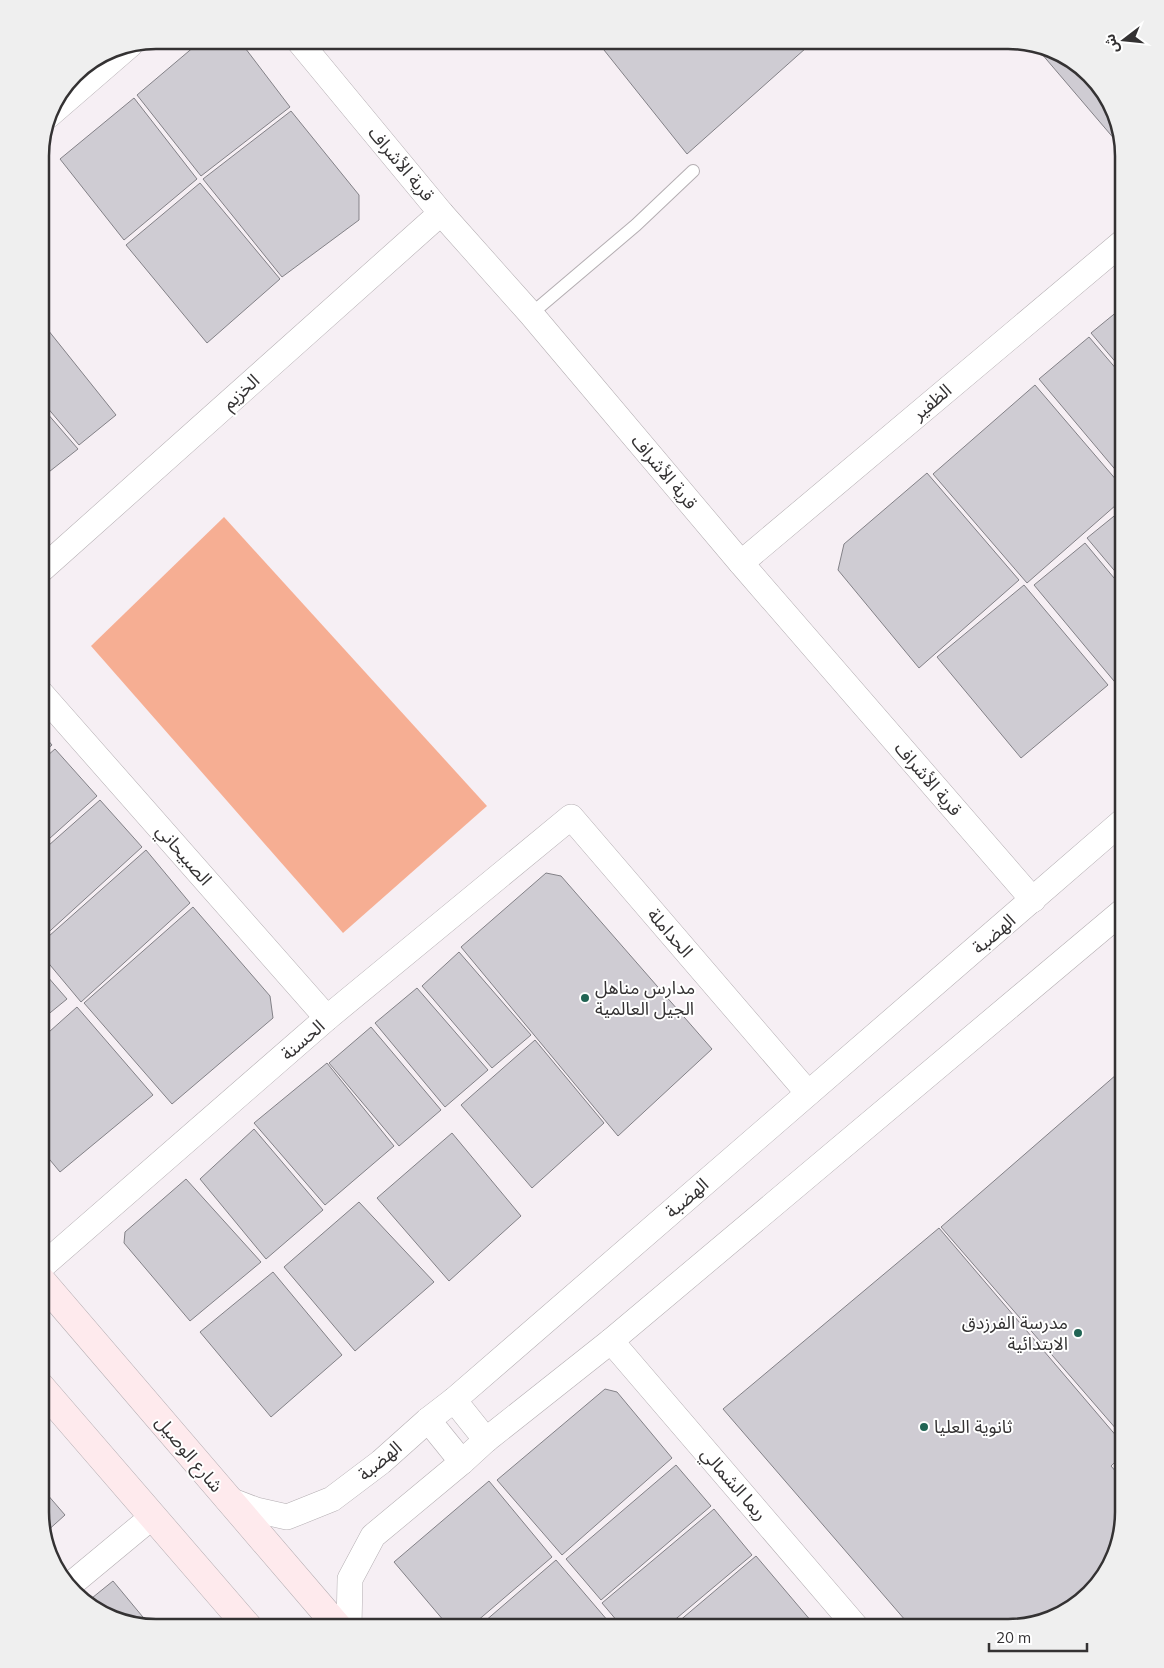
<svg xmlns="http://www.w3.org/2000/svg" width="1164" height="1668" font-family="Mulish,'Noto Sans Arabic',sans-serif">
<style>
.green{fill:#f6ae93}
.building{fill:#cfccd3;stroke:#838187}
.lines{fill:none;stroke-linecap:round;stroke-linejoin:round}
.lane-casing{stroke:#b4aeb2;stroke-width:14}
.street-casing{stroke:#b4aeb2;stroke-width:26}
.secondary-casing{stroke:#b4aeb2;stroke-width:29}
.lane{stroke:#fff;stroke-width:12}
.street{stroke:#fff;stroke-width:25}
.secondary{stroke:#feeaed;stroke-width:28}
.poi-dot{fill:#216454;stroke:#fff;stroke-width:2}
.labels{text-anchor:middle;stroke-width:4;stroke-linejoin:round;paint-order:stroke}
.street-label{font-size:18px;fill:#343233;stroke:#fff}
.poi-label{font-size:18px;fill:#343233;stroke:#fff;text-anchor:start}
.rim{fill:none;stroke:#343233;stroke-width:2.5}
</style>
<rect width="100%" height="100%" fill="#f6eff4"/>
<polygon class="green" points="224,517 487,806 343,933 91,646"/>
<g class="building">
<polygon points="202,40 239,40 290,107 201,176 137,95"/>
<polygon points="596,40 815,40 687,154"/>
<polygon points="1035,46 1067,56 1108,97 1122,148"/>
<polygon points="134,98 197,179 124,240 60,159"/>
<polygon points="291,111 359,195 359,220 282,277 203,179"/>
<polygon points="200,183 280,279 207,343 126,245"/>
<polygon points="1124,306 1124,372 1091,333"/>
<polygon points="40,320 116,415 79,445 40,399"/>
<polygon points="1089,337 1124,378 1124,480 1039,379"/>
<polygon points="1035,385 1124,489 1124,498 1027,583 933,474"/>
<polygon points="40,405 78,449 40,479"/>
<polygon points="927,473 1019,580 919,668 838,570 844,544"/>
<polygon points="1124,508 1124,582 1087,538"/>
<polygon points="1085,543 1124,590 1124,693 1034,585"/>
<polygon points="1024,585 1108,685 1021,758 937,657"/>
<polygon points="40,731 52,745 40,755"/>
<polygon points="55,749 97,796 40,847 40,762"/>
<polygon points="100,800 142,847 40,940 40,853"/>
<polygon points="146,850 190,903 81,1002 40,953 40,944"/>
<polygon points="546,873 561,876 712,1049 618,1136 461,947"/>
<polygon points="193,907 270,996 273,1018 172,1104 84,1003"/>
<polygon points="459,952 531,1035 492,1068 422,986"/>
<polygon points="40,968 67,999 40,1021"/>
<polygon points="417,988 488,1070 445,1107 375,1023"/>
<polygon points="77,1007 153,1095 60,1172 40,1148 40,1040"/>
<polygon points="371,1027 441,1110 399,1146 329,1063"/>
<polygon points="535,1040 604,1123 532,1188 461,1105"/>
<polygon points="327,1063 394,1146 325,1205 254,1123"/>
<polygon points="1124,1068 1124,1438 941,1227"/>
<polygon points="254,1129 323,1210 266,1259 200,1179"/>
<polygon points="452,1133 521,1216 449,1281 377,1198"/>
<polygon points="186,1179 261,1262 190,1321 124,1243 125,1232"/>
<polygon points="359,1202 434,1282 355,1351 284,1267"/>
<polygon points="939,1228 1124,1445 1124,1453 1111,1466 1124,1481 1124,1513 1109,1570 1067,1612 1009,1628 912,1628 723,1409"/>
<polygon points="273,1272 342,1355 271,1417 200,1332"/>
<polygon points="605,1389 617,1392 672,1458 562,1555 497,1480"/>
<polygon points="1124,1457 1124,1476 1115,1465"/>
<polygon points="676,1465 711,1506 601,1600 566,1559"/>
<polygon points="489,1481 552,1557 469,1628 450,1628 394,1562"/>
<polygon points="40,1486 65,1515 45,1533 40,1513"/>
<polygon points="714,1509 752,1555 665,1628 623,1628 602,1603"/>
<polygon points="756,1556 817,1628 671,1628"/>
<polygon points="556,1560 614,1628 477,1628"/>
<polygon points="113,1581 152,1628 148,1628 97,1612 87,1602"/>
</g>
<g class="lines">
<defs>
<polyline id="lane" points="531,314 636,225 693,171"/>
<g id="street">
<polyline points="298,40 441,213 531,314 741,563 1033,900"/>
<polyline points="48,116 130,45"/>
<polyline points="741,563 1124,241"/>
<polyline points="40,571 441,213"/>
<polyline points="40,692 327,1018"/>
<polyline points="40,1268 327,1018 571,817 808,1093"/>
<polyline points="611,1341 857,1628"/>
<polyline points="454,1400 486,1440"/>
<polyline points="428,1420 462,1462"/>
<polyline points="227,1499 256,1510 287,1517 332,1499 381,1462 428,1420 454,1400 1124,820"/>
<polyline points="70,1585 152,1517"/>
<polyline points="349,1628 350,1579 373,1536 462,1462 486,1440 611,1341 1124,910"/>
</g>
<g id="secondary">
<polyline points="40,1279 339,1628"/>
<polyline points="40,1386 249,1628"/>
</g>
</defs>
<use href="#lane" class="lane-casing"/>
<use href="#street" class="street-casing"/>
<use href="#secondary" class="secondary-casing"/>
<use href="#lane" class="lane"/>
<use href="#street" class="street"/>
<use href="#secondary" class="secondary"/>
</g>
<g class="poi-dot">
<circle cx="585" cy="998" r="5"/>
<circle cx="1078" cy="1333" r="5"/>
<circle cx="924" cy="1427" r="5"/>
</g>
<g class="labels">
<g class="street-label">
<text transform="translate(401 164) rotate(50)" y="6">قرية الأشراف</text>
<text transform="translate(241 392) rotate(-42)" y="6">الخزيم</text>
<text transform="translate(932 402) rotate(-40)" y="6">الظفير</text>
<text transform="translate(664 472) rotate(50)" y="6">قرية الأشراف</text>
<text transform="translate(928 779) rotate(49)" y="6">قرية الأشراف</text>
<text transform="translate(184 855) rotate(49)" y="6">الصبيحاني</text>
<text transform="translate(670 933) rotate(49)" y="6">الحداملة</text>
<text transform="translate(994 934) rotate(-41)" y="6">الهضبة</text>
<text transform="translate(303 1040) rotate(-41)" y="6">الحسنة</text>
<text transform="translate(687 1198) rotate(-41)" y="6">الهضبة</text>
<text transform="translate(189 1454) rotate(50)" y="6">شارع الوصيل</text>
<text transform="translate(380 1461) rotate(-40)" y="6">الهضبة</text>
<text transform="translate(734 1484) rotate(49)" y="6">ريما الشمالي</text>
</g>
<g class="poi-label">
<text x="595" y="994">مدارس مناهل<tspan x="595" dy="21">الجيل العالمية</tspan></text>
<text x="1068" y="1329" text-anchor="end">مدرسة الفرزدق<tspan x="1068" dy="21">الابتدائية</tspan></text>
<text x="934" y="1433">ثانوية العليا</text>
</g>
</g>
<path d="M0 0H1164V1668H0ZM156 49H1008A107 107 0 0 1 1115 156V1512A107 107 0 0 1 1008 1619H156A107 107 0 0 1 49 1512V156A107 107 0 0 1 156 49Z" fill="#efefef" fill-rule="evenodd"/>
<path class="rim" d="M156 49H1008A107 107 0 0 1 1115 156V1512A107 107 0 0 1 1008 1619H156A107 107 0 0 1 49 1512V156A107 107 0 0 1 156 49Z"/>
<g transform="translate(1124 40) rotate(254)" stroke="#ffffff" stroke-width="4" paint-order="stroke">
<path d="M0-4L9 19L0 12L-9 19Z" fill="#343233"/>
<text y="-8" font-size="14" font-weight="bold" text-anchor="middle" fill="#343233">ش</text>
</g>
<path d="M989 1643v8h98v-8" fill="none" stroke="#343233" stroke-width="2.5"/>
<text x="996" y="1643" font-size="15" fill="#343233" stroke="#ffffff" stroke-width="4" paint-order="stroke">20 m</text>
</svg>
